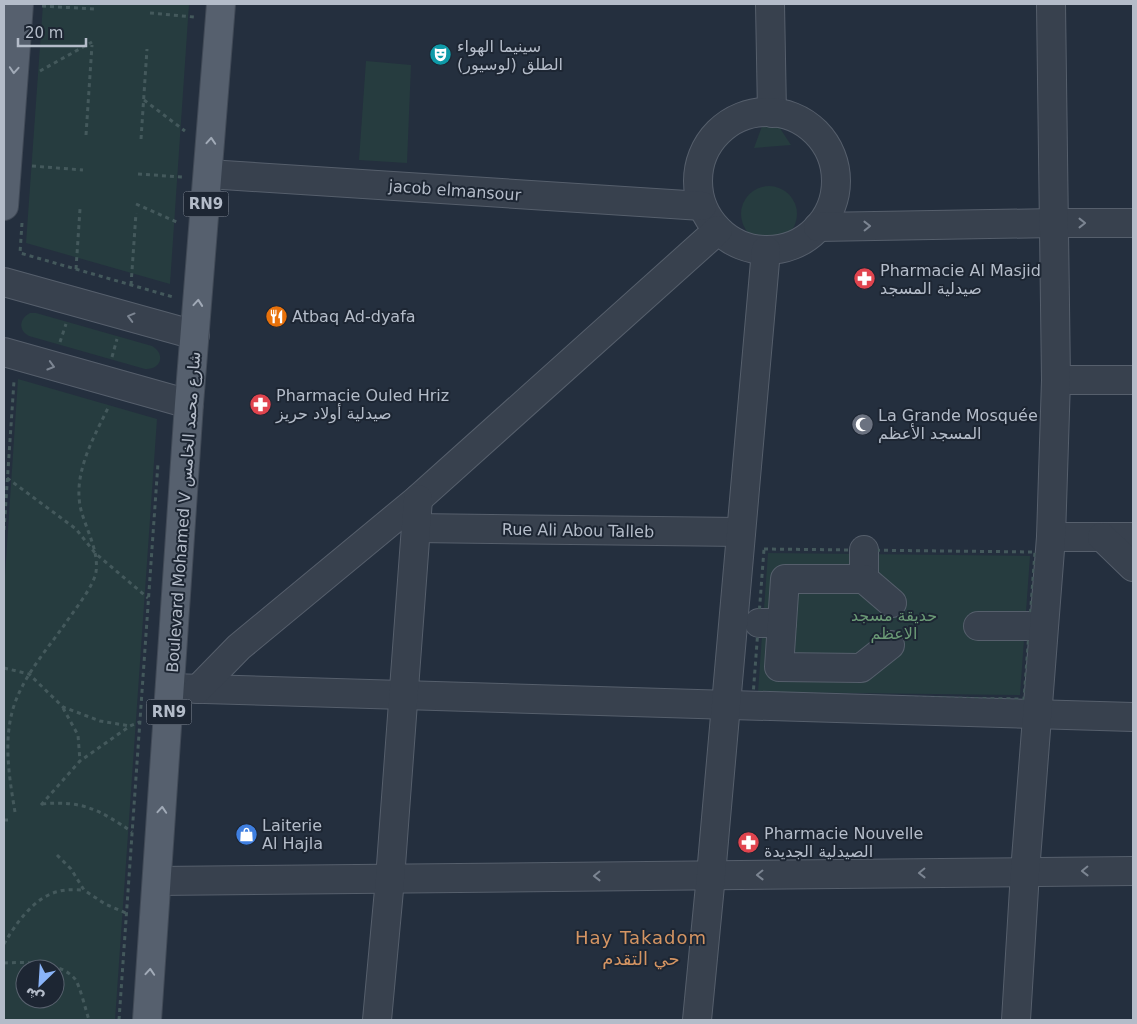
<svg xmlns="http://www.w3.org/2000/svg" width="1137" height="1024" font-family="'DejaVu Sans',Vazirmatn,sans-serif">
<style>
.green{fill:#263c3f;fill-rule:evenodd}
.lines{fill:none;stroke-linecap:round;stroke-linejoin:round}
.minor-casing{stroke:#565f6c;stroke-width:30}
.major-casing{stroke:#414a57;stroke-width:30}
.path{stroke:#44595c;stroke-width:3;stroke-dasharray:4 4;stroke-linecap:butt}
.minor{stroke:#38414e;stroke-width:28}
.major{stroke:#56606e;stroke-width:28}
.oneway{stroke:#a1aab7}
.oneway2{stroke:#7c8592}
.labels{text-anchor:middle;stroke-width:4;stroke-linejoin:round;paint-order:stroke}
.shield{fill:#1d2633;stroke:#878f9c;stroke-width:1}
.shield-label{font-size:15px;font-weight:bold;fill:#b4bcc9}
.poi-label{font-size:16px;fill:#b4bcc9;stroke:#1d2633;text-anchor:start}
.street-label{font-size:16px;fill:#b4bcc9;stroke:#1d2633}
.park-label{font-size:16px;fill:#6b9a76;stroke:#1d2633}
.neighbourhood-label{font-size:18px;letter-spacing:1px;fill:#d59563;stroke:#1d2633}
</style>
<rect width="100%" height="100%" fill="#242f3e"/>
<g class="green">
<polygon points="43,4 189,4 170,284 26,243"/>
<polygon points="366,61 411,65 407,163 359,160"/>
<polygon points="768,110 791,145 754,148"/>
<circle cx="769" cy="214" r="28"/>
<path d="M30,313H36L152,346C166,354 161,370 145,369L29,336C18,330 19,319 30,313Z"/>
<path d="M18,379L157,419L115,1020H4V590ZM25,969H55V999H25Z"/>
<polygon points="768,553 1030,556 1020,695 758,692"/>
</g>
<g class="lines">
<defs>
<g id="minor">
<polyline points="770,4 772,113"/>
<circle cx="767" cy="181" r="69"/>
<polyline points="208,174 702,206"/>
<polyline points="818,227 1054,223 1133,223"/>
<polyline points="4,282 195,335"/>
<polyline points="4,352 189,404"/>
<polyline points="1056,380 1133,380"/>
<polyline points="416,528 741,532"/>
<polyline points="1051,537 1133,537"/>
<polyline points="1102,537 1133,567"/>
<polyline points="864,579 864,550"/>
<polyline points="759,623 782,623"/>
<polyline points="978,626 1029,626"/>
<polyline points="890,645 861,668 779,667 785,579 864,579 892,603"/>
<polyline points="170,688 1133,717"/>
<polyline points="198,689 239,647 418,499 718,230"/>
<polyline points="157,881 1133,871"/>
<polyline points="377,1020 390,879 418,499"/>
<polyline points="697,1020 711,875 766,250"/>
<polyline points="1016,1020 1025,872 1051,537 1056,380 1051,4"/>
</g>
<g id="major">
<polyline points="4,206 19,4"/>
<polyline points="147,1020 189,404 221,4"/>
</g>
</defs>
<use href="#minor" class="minor-casing"/>
<use href="#major" class="major-casing"/>
<g class="path">
<polyline points="42,6 94,9"/>
<polyline points="150,13 194,17"/>
<polyline points="40,71 92,42"/>
<polyline points="144,100 185,131"/>
<polyline points="86,135 92,45"/>
<polyline points="141,139 147,49"/>
<polyline points="32,166 83,170"/>
<polyline points="138,174 182,177"/>
<polyline points="136,204 179,223"/>
<polyline points="22,223 20,253 173,297"/>
<polyline points="76,269 80,209"/>
<polyline points="131,285 136,213"/>
<polyline points="60,342 66,324"/>
<polyline points="112,357 117,339"/>
<polyline points="7,478 76,529 95,553 148,598"/>
<polyline points="4,530 14,381"/>
<polygon points="764,549 1035,552 1024,699 753,696"/>
<polyline points="4,668 29,674 63,707 100,721 130,726"/>
<polyline points="63,708 78,735 80,761"/>
<path d="M42,804C82,800 100,810 132,832"/>
<polyline points="41,805 80,761 130,726 140,722"/>
<path d="M15,812C9,776 2,736 16,700C27,672 48,648 65,624C73,612 94,586 96,572C99,551 86,529 81,510C72,474 94,437 109,406"/>
<polyline points="4,820 8,820"/>
<polyline points="57,855 71,869 84,890 105,904 126,913"/>
<path d="M4,944C16,923 35,896 60,891C68,889 77,890 84,890"/>
<path d="M4,963C25,962 60,961 75,979C80,986 86,1011 89,1020"/>
<polyline points="119,1020 158,463"/>
</g>
<use href="#minor" class="minor"/>
<use href="#major" class="major"/>
</g>
<defs><path id="oneway-chevron" d="M-2-3.5L2.5 0L-2 3.5" fill="none" stroke-width="1.6" stroke-linecap="round" stroke-linejoin="round" transform="scale(1.25)"/></defs>
<g class="oneway">
<use href="#oneway-chevron" transform="translate(14 70) rotate(94)"/>
<use href="#oneway-chevron" transform="translate(211 141) rotate(-86)"/>
<use href="#oneway-chevron" transform="translate(198 303) rotate(-85)"/>
<use href="#oneway-chevron" transform="translate(162 810) rotate(-86)"/>
<use href="#oneway-chevron" transform="translate(150 972) rotate(-86)"/>
</g>
<g class="oneway2">
<use href="#oneway-chevron" transform="translate(1082 223)"/>
<use href="#oneway-chevron" transform="translate(867 226) rotate(-1)"/>
<use href="#oneway-chevron" transform="translate(131 317) rotate(-165)"/>
<use href="#oneway-chevron" transform="translate(51 366) rotate(16)"/>
<use href="#oneway-chevron" transform="translate(1085 871) rotate(179)"/>
<use href="#oneway-chevron" transform="translate(922 873) rotate(179)"/>
<use href="#oneway-chevron" transform="translate(760 875) rotate(179)"/>
<use href="#oneway-chevron" transform="translate(597 876) rotate(179)"/>
</g>
<defs>
<symbol id="theatre-disc" viewBox="-11 -11 22 22"><circle r="9.5" fill="#0f9aa8" stroke="#1d2633"/><path d="M-5-5.5Q0-4 5-5.5V0Q5 5 0 6Q-5 5-5 0ZM-3.3-2.5H-1v1.5H-3.3ZM1-2.5H3.3v1.5H1ZM-2.8 1Q0 5.5 2.8 1Z" fill="#fff"/></symbol>
<symbol id="pharmacy-disc" viewBox="-11 -11 22 22"><circle r="9.5" fill="#e0444e" stroke="#1d2633"/><path d="M-2-6h4v4h4v4h-4v4h-4v-4h-4v-4h4Z" fill="#fff"/></symbol>
<symbol id="restaurant-disc" viewBox="-11 -11 22 22"><circle r="9.5" fill="#e8710a" stroke="#1d2633"/><path d="M-5-6h1v4h1v-4h1v4h1v-4h1v5L-1.5 .5V6h-2V.5L-5-1ZM5-6V6H3V1.5H1.5Q1.5-4 5-6Z" fill="#fff"/></symbol>
<symbol id="mosque-disc" viewBox="-11 -11 22 22"><circle r="9.5" fill="#6b7280" stroke="#1d2633"/><path d="M3.5-4.9A6 6 0 1 0 3.5 4.9A5 5 0 1 1 3.5-4.9Z" fill="#fff"/></symbol>
<symbol id="shop-disc" viewBox="-11 -11 22 22"><circle r="9.5" fill="#3f7fe0" stroke="#1d2633"/><path d="M-5-2.5h2.3a2.7 3.5 0 0 1 5.4 0H5L5.5 6h-11ZM-1.5-2.5h3a1.5 2.3 0 0 0-3 0Z" fill="#fff"/></symbol>
</defs>
<g fill-rule="evenodd">
<use href="#theatre-disc" x="428" y="42" width="25" height="25"/>
<use href="#pharmacy-disc" x="852" y="266" width="25" height="25"/>
<use href="#restaurant-disc" x="264" y="304" width="25" height="25"/>
<use href="#pharmacy-disc" x="248" y="392" width="25" height="25"/>
<use href="#mosque-disc" x="850" y="412" width="25" height="25"/>
<use href="#shop-disc" x="234" y="822" width="25" height="25"/>
<use href="#pharmacy-disc" x="736" y="830" width="25" height="25"/>
</g>
<g class="labels">
<g class="shield">
<rect x="183.5" y="191.5" width="45" height="25" rx="4"/>
<rect x="146.5" y="699.5" width="45" height="25" rx="4"/>
</g>
<g class="shield-label">
<text x="206" y="209">RN9</text>
<text x="169" y="717">RN9</text>
</g>
<g class="poi-label">
<text x="457" y="52">سينيما الهواء<tspan x="457" dy="18">الطلق (لوسيور)</tspan></text>
<text x="880" y="276">Pharmacie Al Masjid<tspan x="880" dy="18">صيدلية المسجد</tspan></text>
<text x="292" y="322">Atbaq Ad-dyafa</text>
<text x="276" y="401">Pharmacie Ouled Hriz<tspan x="276" dy="18">صيدلية أولاد حريز</tspan></text>
<text x="878" y="421">La Grande Mosquée<tspan x="878" dy="18">المسجد الأعظم</tspan></text>
<text x="262" y="831">Laiterie<tspan x="262" dy="18">Al Hajla</tspan></text>
<text x="764" y="839">Pharmacie Nouvelle<tspan x="764" dy="18">الصيدلية الجديدة</tspan></text>
</g>
<g class="street-label">
<text transform="translate(455 190) rotate(4)" y="6">jacob elmansour</text>
<text transform="translate(183 512) rotate(-86)" y="6">Boulevard Mohamed V شارع محمد الخامس</text>
<text transform="translate(578 530) rotate(1)" y="6">Rue Ali Abou Talleb</text>
</g>
<g class="park-label">
<text x="894" y="621">حديقة مسجد<tspan x="894" dy="18">الاعظم</tspan></text>
</g>
<g class="neighbourhood-label">
<text x="641" y="944">Hay Takadom<tspan x="641" dy="21">حي التقدم</tspan></text>
</g>
</g>
<rect width="1137" height="1024" fill="none" stroke="#b4bcc9" stroke-width="10"/>
<g transform="translate(40 984) rotate(205)"><circle r="24" fill="#1d2633" stroke="#59626f"/>
<path d="M0-4L9 19L0 12L-9 19Z" fill="#8ab4f8"/>
<text y="-8" font-size="14" font-weight="bold" text-anchor="middle" fill="#b4bcc9">ش</text>
</g>
<path d="M18 38v8h68v-8" fill="none" stroke="#b4bcc9" stroke-width="2.5"/>
<text x="25" y="38" font-size="15" fill="#b4bcc9" stroke="#1d2633" stroke-width="4" paint-order="stroke">20 m</text>
</svg>
